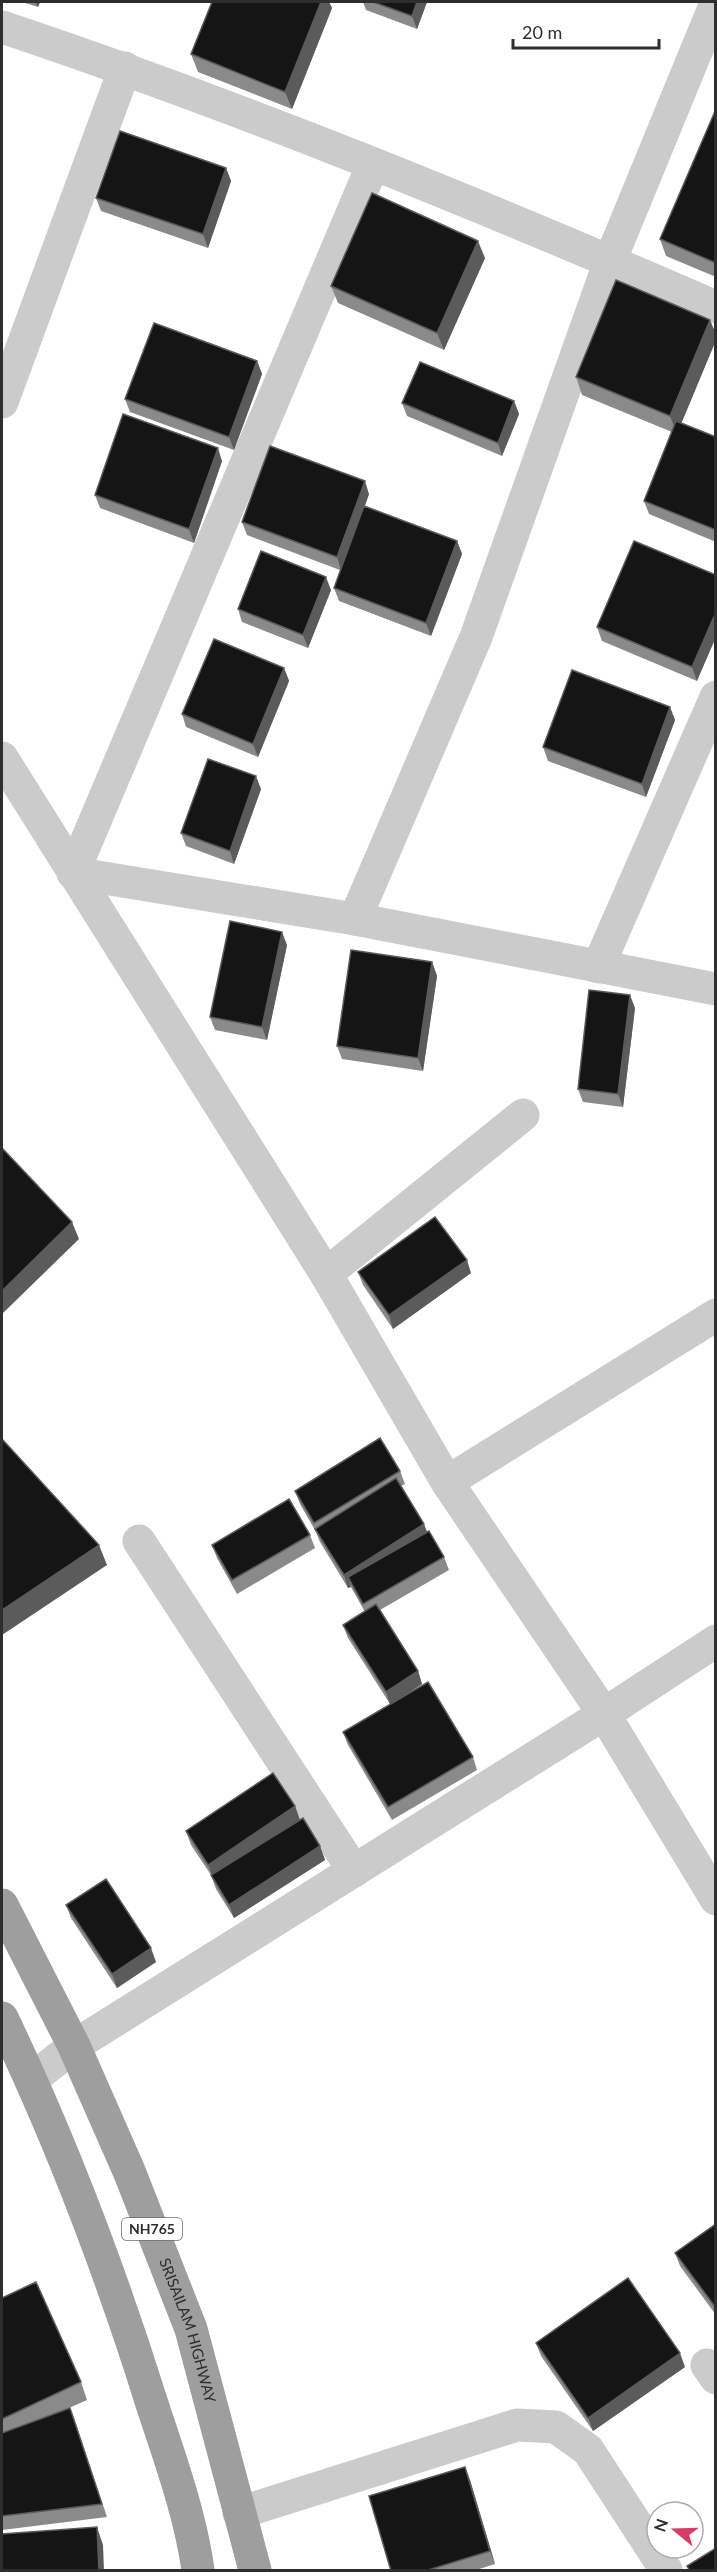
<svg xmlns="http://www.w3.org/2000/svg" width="717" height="2572" font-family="Lato,sans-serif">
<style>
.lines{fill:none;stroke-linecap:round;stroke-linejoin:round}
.minor{stroke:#cbcbcb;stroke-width:33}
.trunk{stroke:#9e9e9e;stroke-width:33}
.wall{fill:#8a8a8a}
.shaded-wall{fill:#5b5b5b}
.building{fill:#151515;stroke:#5b5b5b;stroke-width:1.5}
.labels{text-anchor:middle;stroke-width:6;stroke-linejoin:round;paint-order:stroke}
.shield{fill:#fff;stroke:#6d6d6d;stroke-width:1.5}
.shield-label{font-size:14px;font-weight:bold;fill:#2e2e2e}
.street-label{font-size:15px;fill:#2e2e2e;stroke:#fff}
</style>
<rect width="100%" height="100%" fill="#fff"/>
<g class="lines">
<g class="minor">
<path d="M2,27C244,108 481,205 716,307"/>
<polyline points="373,164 73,873 355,919 716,989"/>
<polyline points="2,402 125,68"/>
<polyline points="2,758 326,1274 447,1482 604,1714 716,1899"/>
<polyline points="355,919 476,637 610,261 716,3"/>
<polyline points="598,967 716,697"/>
<polyline points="326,1274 523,1115"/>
<polyline points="447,1482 716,1315"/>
<polyline points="139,1541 354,1871"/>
<polyline points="31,2080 74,2046 604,1714 716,1641"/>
<polyline points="707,2365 716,2378"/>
<polyline points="239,2513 517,2425 556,2427 588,2450 666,2570"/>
</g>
<g class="trunk">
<path id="s1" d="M2,1905L74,2046L129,2171L191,2329L255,2570"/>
<path d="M2,2018C62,2143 111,2273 152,2404C170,2459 190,2513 198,2570"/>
</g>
</g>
<g class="wall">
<polygon points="22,2 40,2 38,7"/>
<polygon points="212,2 329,2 332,8 292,109 198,72 191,54"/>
<polygon points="363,2 427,2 417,29 366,10"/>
<polygon points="716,109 716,277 666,256 660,239"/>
<polygon points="226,168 231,181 208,248 101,211 96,198"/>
<polygon points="485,258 444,350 338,303 331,286"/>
<polygon points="716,340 681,423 716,437 716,542 649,514 644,501 672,432 582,395 576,377"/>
<polygon points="257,361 262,374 234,450 130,412 125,399"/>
<polygon points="514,401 519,414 502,456 407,416 402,403"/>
<polygon points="222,461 194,543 100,508 95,495"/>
<polygon points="369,494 365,506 457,541 462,554 431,636 339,601 334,588 340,570 247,535 242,522"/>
<polygon points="716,575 697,681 602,641 597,627"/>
<polygon points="331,590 308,648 242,622 238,609"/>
<polygon points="284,668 289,681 258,757 186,727 182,714"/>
<polygon points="670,707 675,720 646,797 548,761 543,747"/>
<polygon points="261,789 234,864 186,846 181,833"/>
<polygon points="287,945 267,1040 215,1030 210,1017"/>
<polygon points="432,962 437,976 423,1071 342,1059 337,1046"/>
<polygon points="635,1008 623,1107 583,1102 578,1089"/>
<polygon points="358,1272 471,1273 393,1329 363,1285"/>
<polygon points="400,1471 405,1484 401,1486 427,1532 444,1557 449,1570 380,1610 418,1671 422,1684 400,1699 473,1757 477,1770 392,1820 348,1745 343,1732 390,1704 348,1638 343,1625 365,1612 351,1587 348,1588 320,1542 316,1532 300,1504 295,1491"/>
<polygon points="310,1535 315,1548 237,1594 217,1558 212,1545"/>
<polygon points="295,1806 300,1820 320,1846 325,1860 234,1918 216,1889 211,1875 191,1845 186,1831"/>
<polygon points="66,1905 156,1962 117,1988 71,1918"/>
<polygon points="716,2224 716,2315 680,2266 675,2253"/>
<polygon points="2,2298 81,2382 87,2400 69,2408 75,2421 107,2517 2,2530"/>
<polygon points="536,2343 685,2367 593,2431 541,2356"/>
<polygon points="470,2480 495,2564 473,2571 391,2571"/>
</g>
<g class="shaded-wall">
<polygon points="35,2 40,2 38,7"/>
<polygon points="321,2 329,2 332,8 292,109 285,92"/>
<polygon points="417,2 427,2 417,29 412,16"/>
<polygon points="226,168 231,181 208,248 203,234"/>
<polygon points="478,241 485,258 444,350 437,333"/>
<polygon points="710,320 716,334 716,340 677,434 670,416"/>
<polygon points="257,361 262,374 234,450 229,437"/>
<polygon points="514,401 519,414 502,456 498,443"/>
<polygon points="218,448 222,461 194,543 189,529"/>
<polygon points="365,481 369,494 341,570 337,557"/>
<polygon points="457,541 462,554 431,636 426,623"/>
<polygon points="326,577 331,590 308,648 303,635"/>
<polygon points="716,612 716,637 697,681 692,667"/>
<polygon points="284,668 289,681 258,757 253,744"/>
<polygon points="670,707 675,720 646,797 642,784"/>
<polygon points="256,776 261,789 234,864 230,851"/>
<polygon points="282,932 287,945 267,1040 262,1027"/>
<polygon points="432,962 437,976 423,1071 418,1058"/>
<polygon points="630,995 635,1008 623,1107 618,1094"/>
<polygon points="72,1222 79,1239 2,1314 2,1291"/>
<polygon points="467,1260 471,1273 393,1329 389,1315"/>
<polygon points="424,1524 429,1537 348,1577 351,1587 348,1588 344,1575"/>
<polygon points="99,1545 107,1565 2,1635 2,1610"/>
<polygon points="418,1671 422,1684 390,1705 386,1692"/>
<polygon points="295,1806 300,1820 213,1878 208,1865"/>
<polygon points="320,1846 325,1860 234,1918 229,1905"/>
<polygon points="151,1948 156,1962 117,1988 112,1974"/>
<polygon points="680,2353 685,2367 593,2431 588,2418"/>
<polygon points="465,2467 470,2480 495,2564 490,2551"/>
<polygon points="97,2527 103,2545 104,2571 99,2571"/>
</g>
<g class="building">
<polygon points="212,2 321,2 285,92 191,54"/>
<polygon points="373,2 417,2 412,16"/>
<polygon points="716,109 716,263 660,239"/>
<polygon points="120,131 226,168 203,234 96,198"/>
<polygon points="372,193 478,241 437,333 331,286"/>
<polygon points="616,280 710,320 670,416 576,377"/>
<polygon points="154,323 257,361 229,437 125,399"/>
<polygon points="420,362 514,401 498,443 402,403"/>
<polygon points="123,414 218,448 189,529 95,495"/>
<polygon points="676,421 716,437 716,530 644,501"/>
<polygon points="270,446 365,481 337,557 242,522"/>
<polygon points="364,506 457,541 426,623 334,588"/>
<polygon points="634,541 716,575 716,612 692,667 597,627"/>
<polygon points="261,551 326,577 303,635 238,609"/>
<polygon points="214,639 284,668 253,744 182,714"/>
<polygon points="572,670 670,707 642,784 543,747"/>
<polygon points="208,759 256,776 230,851 181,833"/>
<polygon points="230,921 282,932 262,1027 210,1017"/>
<polygon points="351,950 432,962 418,1058 337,1046"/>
<polygon points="589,990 630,995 618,1094 578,1089"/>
<polygon points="2,1148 72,1222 2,1291"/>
<polygon points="435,1217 467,1260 389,1315 358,1272"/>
<polygon points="380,1438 400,1471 314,1523 295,1491"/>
<polygon points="2,1439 99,1545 2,1610"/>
<polygon points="396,1478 424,1524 344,1575 315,1529"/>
<polygon points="289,1499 310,1535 232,1580 212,1545"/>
<polygon points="429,1531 444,1557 363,1604 348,1577"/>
<polygon points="376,1604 418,1671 386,1692 343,1625"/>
<polygon points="428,1682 473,1757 388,1807 343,1732"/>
<polygon points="273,1773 295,1806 208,1865 186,1831"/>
<polygon points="303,1818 320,1846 229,1905 211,1875"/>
<polygon points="106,1879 151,1948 112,1974 66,1905"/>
<polygon points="716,2224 716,2308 675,2253"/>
<polygon points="628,2278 680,2353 588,2418 536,2343"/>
<polygon points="36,2282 81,2382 2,2419 2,2298"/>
<polygon points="70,2408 102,2504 2,2516 2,2433"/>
<polygon points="465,2467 490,2551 425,2571 391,2571 369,2496"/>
<polygon points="97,2527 99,2571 2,2571 2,2534"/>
<polygon points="716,2548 716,2571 690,2571 687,2566"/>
</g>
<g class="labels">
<rect class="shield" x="122" y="2218" width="60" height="22" rx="4.5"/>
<g class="shield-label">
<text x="152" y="2234">NH765</text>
</g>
<g class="street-label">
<text dy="5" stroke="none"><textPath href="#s1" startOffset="465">SRISAILAM HIGHWAY</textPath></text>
</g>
</g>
<rect width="717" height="2572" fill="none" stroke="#2e2e2e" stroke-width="6"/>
<g transform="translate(675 2530) rotate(289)"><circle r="28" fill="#ffffff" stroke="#ababab" stroke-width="1.5"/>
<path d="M0-4.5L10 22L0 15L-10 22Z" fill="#d93c66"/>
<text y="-9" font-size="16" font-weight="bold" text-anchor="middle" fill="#2e2e2e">N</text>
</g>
<path d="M513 39v9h146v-9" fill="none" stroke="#2e2e2e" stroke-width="3"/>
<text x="522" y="39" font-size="18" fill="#2e2e2e" stroke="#ffffff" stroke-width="4.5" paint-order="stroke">20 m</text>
</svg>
